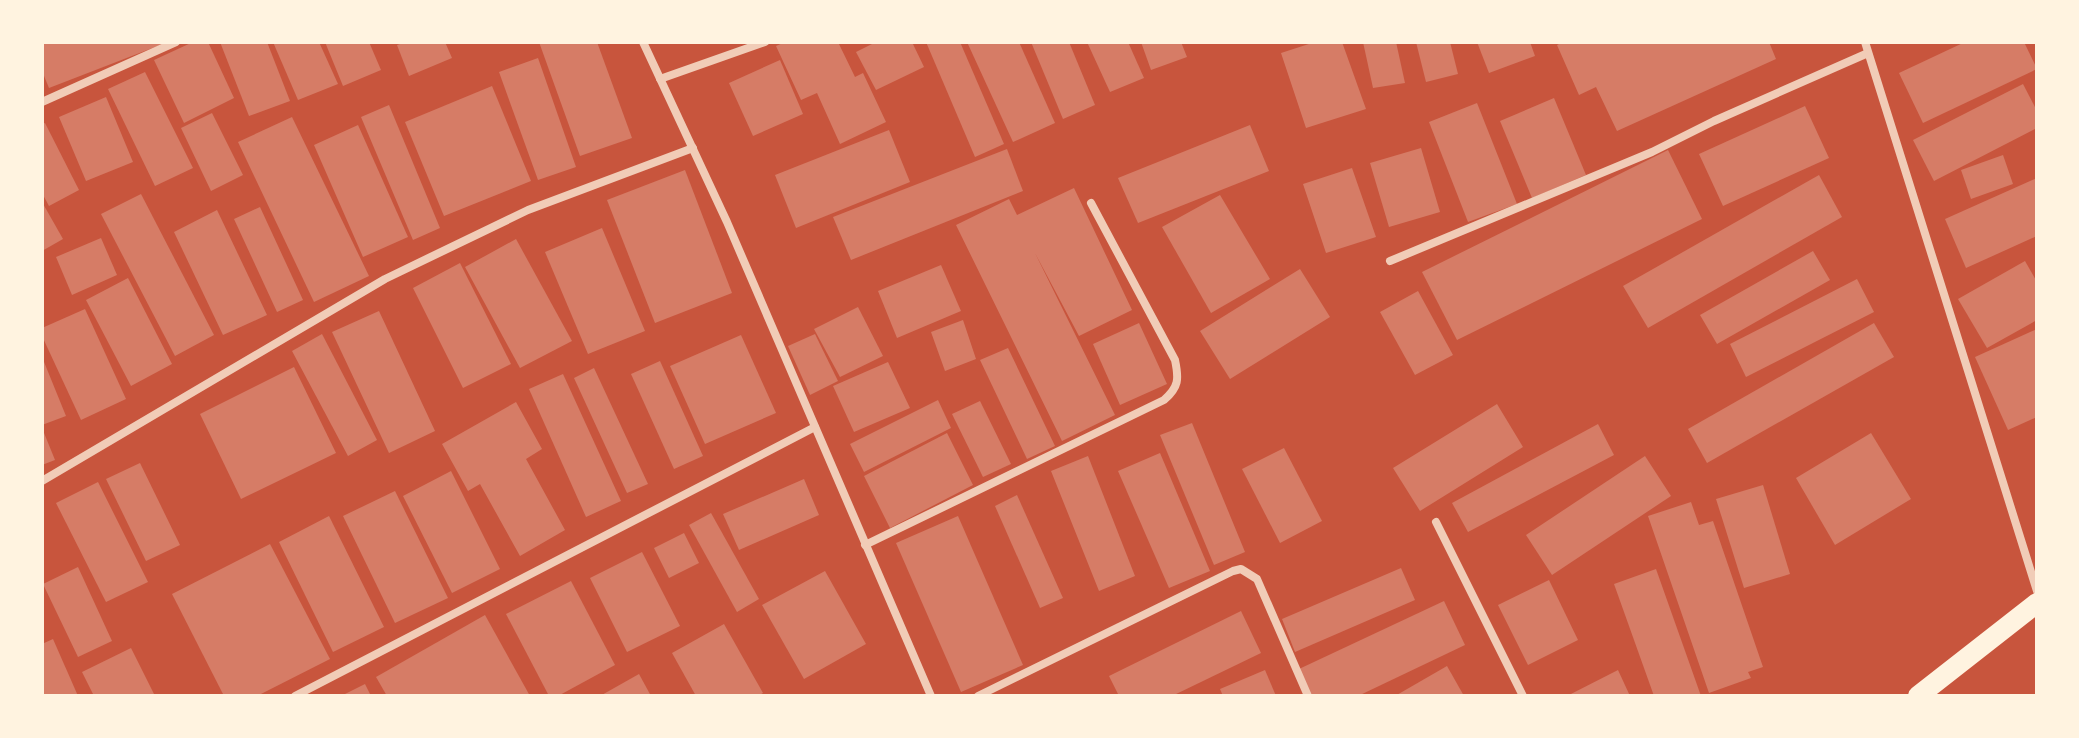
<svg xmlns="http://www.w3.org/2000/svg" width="2079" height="738" viewBox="0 0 2079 738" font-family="Overpass,sans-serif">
<rect width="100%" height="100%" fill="#c8553d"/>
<g fill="#d67c66">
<polygon points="42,42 168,42 49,88 42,71"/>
<polygon points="193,42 208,42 234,98 184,123 154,60"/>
<polygon points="220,42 267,42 290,101 249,116"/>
<polygon points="273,42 319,42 338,84 298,100"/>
<polygon points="325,42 369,42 381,70 343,86"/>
<polygon points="406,42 445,42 452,58 409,76 397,45"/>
<polygon points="539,42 597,42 632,138 580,156"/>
<polygon points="785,42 838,42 855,77 863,73 886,122 840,144 817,93 801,100 776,46"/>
<polygon points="876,42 912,42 924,67 876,90 856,52"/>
<polygon points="926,42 960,42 1004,144 975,157"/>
<polygon points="967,42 1019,42 1055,123 1013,142"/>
<polygon points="1031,42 1069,42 1095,105 1063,119"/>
<polygon points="1087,42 1128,42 1144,78 1110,92"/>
<polygon points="1141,42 1181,42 1187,57 1151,70"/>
<polygon points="1315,42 1342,42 1366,109 1306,128 1281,53"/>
<polygon points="1363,42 1396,42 1405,83 1373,88"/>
<polygon points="1416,42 1450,42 1458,74 1426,82"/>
<polygon points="1477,42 1530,42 1535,56 1489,73"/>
<polygon points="1563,42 1769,42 1776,59 1617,131 1596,87 1579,95 1557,45"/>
<polygon points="1965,42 2024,42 2037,69 1923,123 1899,73"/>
<polygon points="538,58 576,167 538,180 499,72"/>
<polygon points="780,60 803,114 753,136 729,83"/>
<polygon points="145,72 193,168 155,186 108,89"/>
<polygon points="2023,84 2037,111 2037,128 1934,181 1913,140"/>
<polygon points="492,86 531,181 444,216 405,122"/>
<polygon points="106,97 133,162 86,181 59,117"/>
<polygon points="1554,98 1586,175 1532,198 1500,121"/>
<polygon points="1477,103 1517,204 1468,222 1429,122"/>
<polygon points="389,105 440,228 413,240 361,117"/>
<polygon points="1805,106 1829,158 1723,206 1699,154"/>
<polygon points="212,113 243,175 211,191 181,128"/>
<polygon points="292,117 369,276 314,302 238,142"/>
<polygon points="45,123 79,190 49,206 42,193 42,124"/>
<polygon points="358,125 408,237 363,257 314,145"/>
<polygon points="1250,125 1269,171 1138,223 1118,178"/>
<polygon points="889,130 910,182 796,228 775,175"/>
<polygon points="1421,148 1440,212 1389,227 1370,163"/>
<polygon points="1007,149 1023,191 851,260 833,217"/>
<polygon points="1668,150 1702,219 1457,340 1422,272"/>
<polygon points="2003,155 2013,184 1971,199 1961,170"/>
<polygon points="1352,168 1376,237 1326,253 1303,184"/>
<polygon points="685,170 732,293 655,323 607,200"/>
<polygon points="1819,175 1842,217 1648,328 1623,286"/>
<polygon points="2037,178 2037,236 1966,268 1945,219"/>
<polygon points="1074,188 1132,310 1079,336 1035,253 1115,415 1062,441 956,225 1009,199 1017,215"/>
<polygon points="141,194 214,335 175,356 101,214"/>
<polygon points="1220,195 1270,279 1211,313 1162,227"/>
<polygon points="42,202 63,239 42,251"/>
<polygon points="260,207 303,300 277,312 234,219"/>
<polygon points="217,210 267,315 223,335 174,232"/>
<polygon points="602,228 645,331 588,354 545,252"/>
<polygon points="101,238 117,275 72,295 56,257"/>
<polygon points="516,239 572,341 520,368 465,267"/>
<polygon points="1813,251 1830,280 1717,344 1700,315"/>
<polygon points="2025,261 2037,282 2037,320 1987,348 1958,299"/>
<polygon points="460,263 511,364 463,388 413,288"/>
<polygon points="941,265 961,311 897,338 878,291"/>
<polygon points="1300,269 1330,317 1230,379 1200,331"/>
<polygon points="128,278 172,364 131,386 86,300"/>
<polygon points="1857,279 1874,312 1746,377 1730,344"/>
<polygon points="1418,291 1453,355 1415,375 1380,312"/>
<polygon points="858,307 883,356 840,377 814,329"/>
<polygon points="85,309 126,399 81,420 42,336 42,328"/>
<polygon points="379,311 435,431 389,453 332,332"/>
<polygon points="963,320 976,359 945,371 931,332"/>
<polygon points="1139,323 1167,384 1120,405 1093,344"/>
<polygon points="1874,323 1894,357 1707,463 1688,429"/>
<polygon points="2037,329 2037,417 2008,430 1975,357"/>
<polygon points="322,334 377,440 348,456 292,351"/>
<polygon points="815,334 838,381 810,395 788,346"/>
<polygon points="741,335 776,413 705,444 670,366"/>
<polygon points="1008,348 1055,446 1027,459 980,360"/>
<polygon points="42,357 66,416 42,425"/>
<polygon points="660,361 703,456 674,469 631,374"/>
<polygon points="888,362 910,408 854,432 833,386"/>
<polygon points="294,367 336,453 241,499 200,414"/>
<polygon points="594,368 648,484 627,493 574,378"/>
<polygon points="563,374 621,501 586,517 529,389"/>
<polygon points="938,400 951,428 864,472 850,444"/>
<polygon points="980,401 1011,464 983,477 952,414"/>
<polygon points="516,402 542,449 526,459 565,530 520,556 480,484 468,491 442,444"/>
<polygon points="1497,404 1523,447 1420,511 1393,468"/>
<polygon points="1192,423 1245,552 1214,565 1160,435"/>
<polygon points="1598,424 1614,455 1468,532 1452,503"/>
<polygon points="42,428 55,460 42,465"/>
<polygon points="947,433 973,485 890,528 864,476"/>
<polygon points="1871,433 1911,499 1835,545 1796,478"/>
<polygon points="1284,448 1322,521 1280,543 1242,469"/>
<polygon points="1160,453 1210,571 1169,588 1118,471"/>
<polygon points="1088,456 1135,576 1099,591 1051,471"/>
<polygon points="1645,456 1671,496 1552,575 1526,535"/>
<polygon points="140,463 180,545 146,561 106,479"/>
<polygon points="451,471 500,569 452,593 403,496"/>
<polygon points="804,479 819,515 739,550 723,514"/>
<polygon points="98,482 148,582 106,602 56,503"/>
<polygon points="1763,485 1790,574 1744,588 1716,499"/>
<polygon points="395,491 448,598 395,623 343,516"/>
<polygon points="1017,495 1063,598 1040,608 995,506"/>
<polygon points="1691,502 1699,525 1713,521 1763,667 1748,672 1751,678 1709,693 1648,516"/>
<polygon points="711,513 759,599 737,612 689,525"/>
<polygon points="329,516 384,627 333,652 279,542"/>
<polygon points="958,516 1023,665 961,692 896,543"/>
<polygon points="684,533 699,563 669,578 654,548"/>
<polygon points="270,544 330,659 257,696 224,696 172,594"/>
<polygon points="642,552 680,626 627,652 590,578"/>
<polygon points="78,567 112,641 78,657 43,584"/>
<polygon points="1401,568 1415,600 1295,652 1282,619"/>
<polygon points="1656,569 1701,696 1654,696 1614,584"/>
<polygon points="825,571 866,644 804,679 762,605"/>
<polygon points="1549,580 1578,640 1528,665 1498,605"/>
<polygon points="571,581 615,665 558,696 549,696 506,614"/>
<polygon points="1444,601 1465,645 1358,696 1311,696 1299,669"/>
<polygon points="1241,611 1261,653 1172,696 1119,696 1109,676"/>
<polygon points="485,615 530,696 387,696 376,677"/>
<polygon points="724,624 763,693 758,696 696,696 672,653"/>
<polygon points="53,639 78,696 42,696 42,644"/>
<polygon points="131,648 155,696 94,696 82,672"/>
<polygon points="1447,666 1464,696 1395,696"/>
<polygon points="1265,670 1276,696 1223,696 1220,689"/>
<polygon points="1618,670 1630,696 1567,696"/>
<polygon points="639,674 651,696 600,696"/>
<polygon points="365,684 371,696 341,696"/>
</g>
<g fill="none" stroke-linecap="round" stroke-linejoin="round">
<g stroke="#f1ccb7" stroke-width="8">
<polyline points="643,42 727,222 931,696"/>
<polyline points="1865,42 2037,591"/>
<polyline points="660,79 765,42"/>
<polyline points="42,102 176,42"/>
<polyline points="1390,261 1652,152 1714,121 1868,53"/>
<polyline points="42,481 385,279 528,210 693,148"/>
<polyline points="1436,522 1523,696"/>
<path d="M865 545 1164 400C1179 387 1179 379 1175 360L1091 203"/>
<polyline points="295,696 815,427"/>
<polyline points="978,696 1233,571 1241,569 1257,579 1308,696"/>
</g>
<polyline stroke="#fff3e0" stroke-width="20" points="1918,696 2037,603"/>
</g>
<rect width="2079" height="738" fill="none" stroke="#fff3e0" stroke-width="88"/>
</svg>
